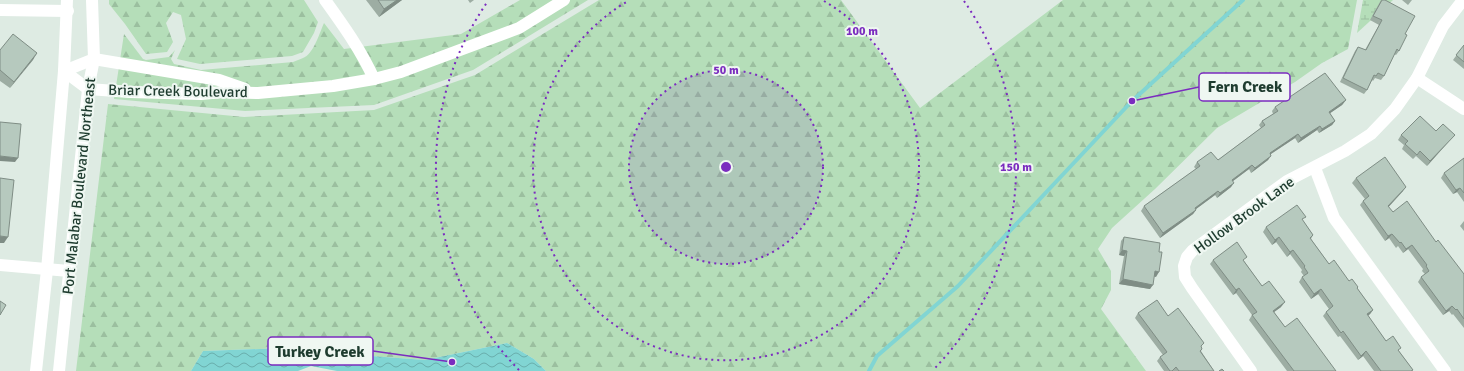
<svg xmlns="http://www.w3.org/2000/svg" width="1464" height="371" viewBox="0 0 1464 371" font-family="Signika,sans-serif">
<defs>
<pattern id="forest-firs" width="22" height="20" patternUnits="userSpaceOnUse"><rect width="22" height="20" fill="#b5deb9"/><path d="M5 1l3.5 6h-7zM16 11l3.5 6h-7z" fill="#9bbf9f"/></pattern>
<pattern id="wetland-marsh" width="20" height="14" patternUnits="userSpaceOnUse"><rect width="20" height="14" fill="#b5deb9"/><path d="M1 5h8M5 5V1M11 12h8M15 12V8" fill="none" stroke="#9bbf9f"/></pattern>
<pattern id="water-waves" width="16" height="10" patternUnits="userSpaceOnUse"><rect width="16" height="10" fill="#81d5d3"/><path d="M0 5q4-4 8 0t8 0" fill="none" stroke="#69aeac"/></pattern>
</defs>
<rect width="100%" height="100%" fill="#deebe3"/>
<g fill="url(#forest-firs)">
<polygon points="109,0 304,0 318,22 314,33 303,52 292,56 200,64 177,59 186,39 181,15 173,12 166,23 173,42 167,52 146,54 125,24 109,4"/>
<path d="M520 0H588L473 70 374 105 245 111 114 99 124 34 143 59 146 60 169 57 175 50 171 59 174 64 201 70 293 62C297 60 302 59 305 57 314 52 320 32 324 23L344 49 461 34Z"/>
<polygon points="599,0 841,0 920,108 1063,0 1357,0 1348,49 1322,63 1295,82 1217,128 1155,189 1112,228 1098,249 1111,271 1111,290 1101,309 1146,371 546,371 534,359 507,343 425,360 345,354 343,344 316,344 286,348 203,351 191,371 76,371 108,104 244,117 374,110 475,75"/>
</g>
<polygon fill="url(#wetland-marsh)" points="1363,0 1393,0 1357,33"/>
<polygon fill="url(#water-waves)" points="507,343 534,359 546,371 337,371 311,366 298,371 191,371 203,351 286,348 316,344 343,344 345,354 425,360"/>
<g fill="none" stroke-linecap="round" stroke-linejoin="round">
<polyline stroke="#81d5d3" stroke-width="4" points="869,371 877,356 958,286 1132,101 1243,0"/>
<g stroke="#fff" stroke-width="12">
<path d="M325 0C343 25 361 50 374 79"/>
<polyline points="0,10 68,11"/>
<polyline points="64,71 88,89 130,92 201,94 223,92 258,93 333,86 374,79 401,72 519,28 564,0"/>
<polyline points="64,71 94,59 219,80 245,89"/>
<polyline points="1417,78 1464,109"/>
<polyline points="1315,168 1334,218 1445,371"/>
<polyline points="0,265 69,271"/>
<polyline points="36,371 47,270 64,71 67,0"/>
<polyline points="59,371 88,89 94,59 92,0"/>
<polyline points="1251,371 1192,288 1185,277 1184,266 1187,257 1193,250 1287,181 1345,151 1371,134 1395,109 1417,78 1443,26 1463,0"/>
</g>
</g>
<g fill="#9dada3">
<polygon points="366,0 402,0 379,17"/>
<polygon points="468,0 474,0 470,3"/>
<polygon points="1381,0 1405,34 1399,51 1396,55 1394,54 1384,76 1381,80 1375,78 1373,81 1372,80 1367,90 1364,94 1340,82 1355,51 1358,47 1365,50 1379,25 1370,20"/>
<polygon points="1402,0 1412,0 1408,5"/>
<polygon points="1464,45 1464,69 1453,60"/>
<polygon points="0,50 37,53 10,88 0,81"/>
<polygon points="1346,100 1342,105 1330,113 1335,121 1332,125 1319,133 1317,130 1298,143 1295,138 1271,154 1268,160 1251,173 1249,169 1233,181 1231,187 1217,198 1215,195 1196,209 1196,210 1193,214 1160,238 1141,211 1144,206 1196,169 1194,167 1197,162 1218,160 1261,128 1259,125 1262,121 1273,114 1272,111 1275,107"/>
<polygon points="1436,131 1455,135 1451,139 1427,166 1416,156 1413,159 1402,149 1404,145 1398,140 1401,135"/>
<polygon points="1464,158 1464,202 1457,192 1453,194 1441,178 1444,173"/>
<polygon points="1356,178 1403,191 1388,207 1393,212 1436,242 1464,274 1464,328 1453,314 1452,315 1449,311 1443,315 1418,282 1421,277 1425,274 1422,271 1423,269 1408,249 1403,253 1398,246 1396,248 1389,238 1385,241 1360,205 1363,201 1365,199 1352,183"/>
<polygon points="1303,221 1313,235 1311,239 1329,264 1357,288 1373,310 1370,314 1368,316 1386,341 1399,351 1413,370 1412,371 1374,371 1363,356 1358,360 1340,336 1338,337 1323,316 1326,312 1329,309 1318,294 1311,299 1299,282 1302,277 1304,276 1301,272 1302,270 1290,254 1287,257 1276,242 1272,245 1263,232 1266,227"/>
<polygon points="1464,221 1464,231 1460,226"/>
<polygon points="1124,237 1156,277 1154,276 1150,289 1119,284 1124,256 1119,255 1121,241"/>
<polygon points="1213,260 1244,261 1262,286 1281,307 1274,312 1285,327 1336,371 1287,371 1249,320 1252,315 1236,293 1233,295 1210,264"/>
<polygon points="1138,313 1168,316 1202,348 1202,349 1201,351 1214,371 1164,371 1157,361 1160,357 1163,355 1135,318"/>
</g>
<g fill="#7f8d85">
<polygon points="397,0 402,0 379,17 384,9"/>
<polygon points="37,53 33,60 10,88 14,82"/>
<polygon points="1346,100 1342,105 1326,116 1329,112"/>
<polygon points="1335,121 1332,125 1319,133 1322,129"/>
<polygon points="1320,126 1317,130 1298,143 1301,138"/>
<polygon points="1298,134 1295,138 1266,157 1270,153"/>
<polygon points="1455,135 1451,139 1427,166 1430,161"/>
<polygon points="0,156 18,158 15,162 0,161"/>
<polygon points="1271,156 1268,160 1251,173 1255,168"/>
<polygon points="1252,165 1249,169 1229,184 1232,180"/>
<polygon points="1234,183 1231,187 1217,198 1220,193"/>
<polygon points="1406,187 1403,191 1385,211 1388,206"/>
<polygon points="1460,188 1457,192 1453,194 1456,190"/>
<polygon points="1218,191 1215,195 1192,212 1195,208"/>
<polygon points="1196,210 1193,214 1160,238 1163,233"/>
<polygon points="1392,234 1389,238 1385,241 1388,236"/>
<polygon points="0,236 8,237 4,243 0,243"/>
<polygon points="1279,237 1276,242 1272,245 1275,240"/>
<polygon points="1412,245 1408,249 1403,253 1406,249"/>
<polygon points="1122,250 1127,251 1124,256 1119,255"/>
<polygon points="1293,250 1290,254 1287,257 1290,252"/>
<polygon points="1155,271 1159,272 1156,277 1152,276"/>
<polygon points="1123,279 1153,285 1150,289 1119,284"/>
<polygon points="1239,288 1236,293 1233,295 1236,290"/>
<polygon points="1321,289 1318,294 1311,299 1314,294"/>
<polygon points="1285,302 1281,307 1270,315 1273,311"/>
<polygon points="1452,306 1449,311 1443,315 1446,311"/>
<polygon points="1373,310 1370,314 1363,319 1367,314"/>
<polygon points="1366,351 1363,356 1358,360 1361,356"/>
</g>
<g fill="#b6c9be" stroke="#7f8d85">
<polygon points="378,0 397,0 384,9"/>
<polygon points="1382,0 1385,0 1415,16 1405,34 1407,35 1399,51 1397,49 1384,76 1378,73 1376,76 1374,75 1367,90 1343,78 1358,47 1366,50 1382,20 1373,16"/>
<polygon points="13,34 37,53 14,82 0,70 0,50"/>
<polygon points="1464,45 1464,62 1456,55"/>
<polygon points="1325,73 1346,100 1329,112 1335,121 1322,129 1320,126 1301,138 1298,134 1270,153 1271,156 1255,168 1252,165 1232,180 1234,183 1220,193 1218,191 1195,208 1196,210 1163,233 1144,206 1200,166 1197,162 1211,152 1218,160 1265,125 1262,121 1278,111 1275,107"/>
<polygon points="1420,116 1436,131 1443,124 1455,135 1430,161 1420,151 1417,155 1405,144 1408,141 1401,135"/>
<polygon points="0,122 21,124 18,158 0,156"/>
<polygon points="1385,157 1406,187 1388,206 1393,212 1407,201 1436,242 1438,240 1464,274 1464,319 1457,309 1456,310 1452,306 1446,311 1421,277 1429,271 1426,266 1427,265 1412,245 1406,249 1401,242 1400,243 1392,234 1388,236 1363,201 1369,196 1356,178"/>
<polygon points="1464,158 1464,193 1460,188 1456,190 1444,173"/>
<polygon points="0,178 14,180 8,237 0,236"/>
<polygon points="1297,205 1306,217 1302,219 1313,235 1310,238 1329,264 1334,260 1349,281 1352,279 1358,287 1357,288 1373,310 1367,314 1386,341 1393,336 1401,348 1398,350 1413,370 1411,371 1381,371 1366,351 1361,356 1343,331 1341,333 1326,312 1333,306 1321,289 1314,294 1302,277 1308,273 1304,267 1305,266 1293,250 1290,252 1279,237 1275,240 1266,227"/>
<polygon points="1124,237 1160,243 1159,252 1162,252 1159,272 1155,271 1153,285 1123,279 1127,251 1122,250"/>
<polygon points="1237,242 1247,257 1243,260 1262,286 1269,281 1285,302 1273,311 1285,327 1297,318 1336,371 1294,371 1252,315 1257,312 1239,288 1236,290 1213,260"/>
<polygon points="1157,300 1168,316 1178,308 1204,343 1201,346 1202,349 1200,351 1214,371 1179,371 1176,367 1172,371 1170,371 1160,357 1167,352 1138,313"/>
<polygon points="0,301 6,305 0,315"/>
<polygon points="1222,369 1224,371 1219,371"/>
</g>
<circle cx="726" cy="167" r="97" fill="#7b2cbf" fill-opacity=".12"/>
<g fill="none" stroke="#7b2cbf" stroke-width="2" stroke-dasharray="2 4">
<circle cx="726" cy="167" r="97"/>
<path d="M824 1A193 193 0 1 1 628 1"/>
<path d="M519 370A290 290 0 0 1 488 1M964 1A290 290 0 0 1 933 370"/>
</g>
<g text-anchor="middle" stroke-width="4" stroke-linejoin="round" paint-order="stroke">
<g font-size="15" fill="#1e3c2f" stroke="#eff7f2">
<text transform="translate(178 91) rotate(1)" y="5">Briar Creek Boulevard</text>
<text transform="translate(79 186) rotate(-84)" y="5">Port Malabar Boulevard Northeast</text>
<text transform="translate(1244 215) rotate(-36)" y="5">Hollow Brook Lane</text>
</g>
</g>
<circle cx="726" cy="167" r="6" fill="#7b2cbf" stroke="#eff7f2" stroke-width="2"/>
<g font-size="12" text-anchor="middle" font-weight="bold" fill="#7b2cbf" stroke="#eff7f2" stroke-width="4" stroke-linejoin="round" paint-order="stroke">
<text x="862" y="35">100 m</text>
<text x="726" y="74">50 m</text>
<text x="1016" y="171">150 m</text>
</g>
<path fill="none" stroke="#7b2cbf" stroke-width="1.5" d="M1132 101L1199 87M452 362L373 351"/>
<g fill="#7b2cbf" stroke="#eff7f2" stroke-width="1.5">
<circle cx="1132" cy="101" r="4"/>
<circle cx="452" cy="362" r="4"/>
</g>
<g fill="#eff7f2" stroke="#7b2cbf" stroke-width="1.5">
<rect x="1199" y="73" width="91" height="28" rx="4"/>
<rect x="268" y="337" width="105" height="28" rx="4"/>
</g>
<g font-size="16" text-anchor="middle" font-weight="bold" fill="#1e3c2f">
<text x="1245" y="92">Fern Creek</text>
<text x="320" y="357">Turkey Creek</text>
</g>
</svg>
